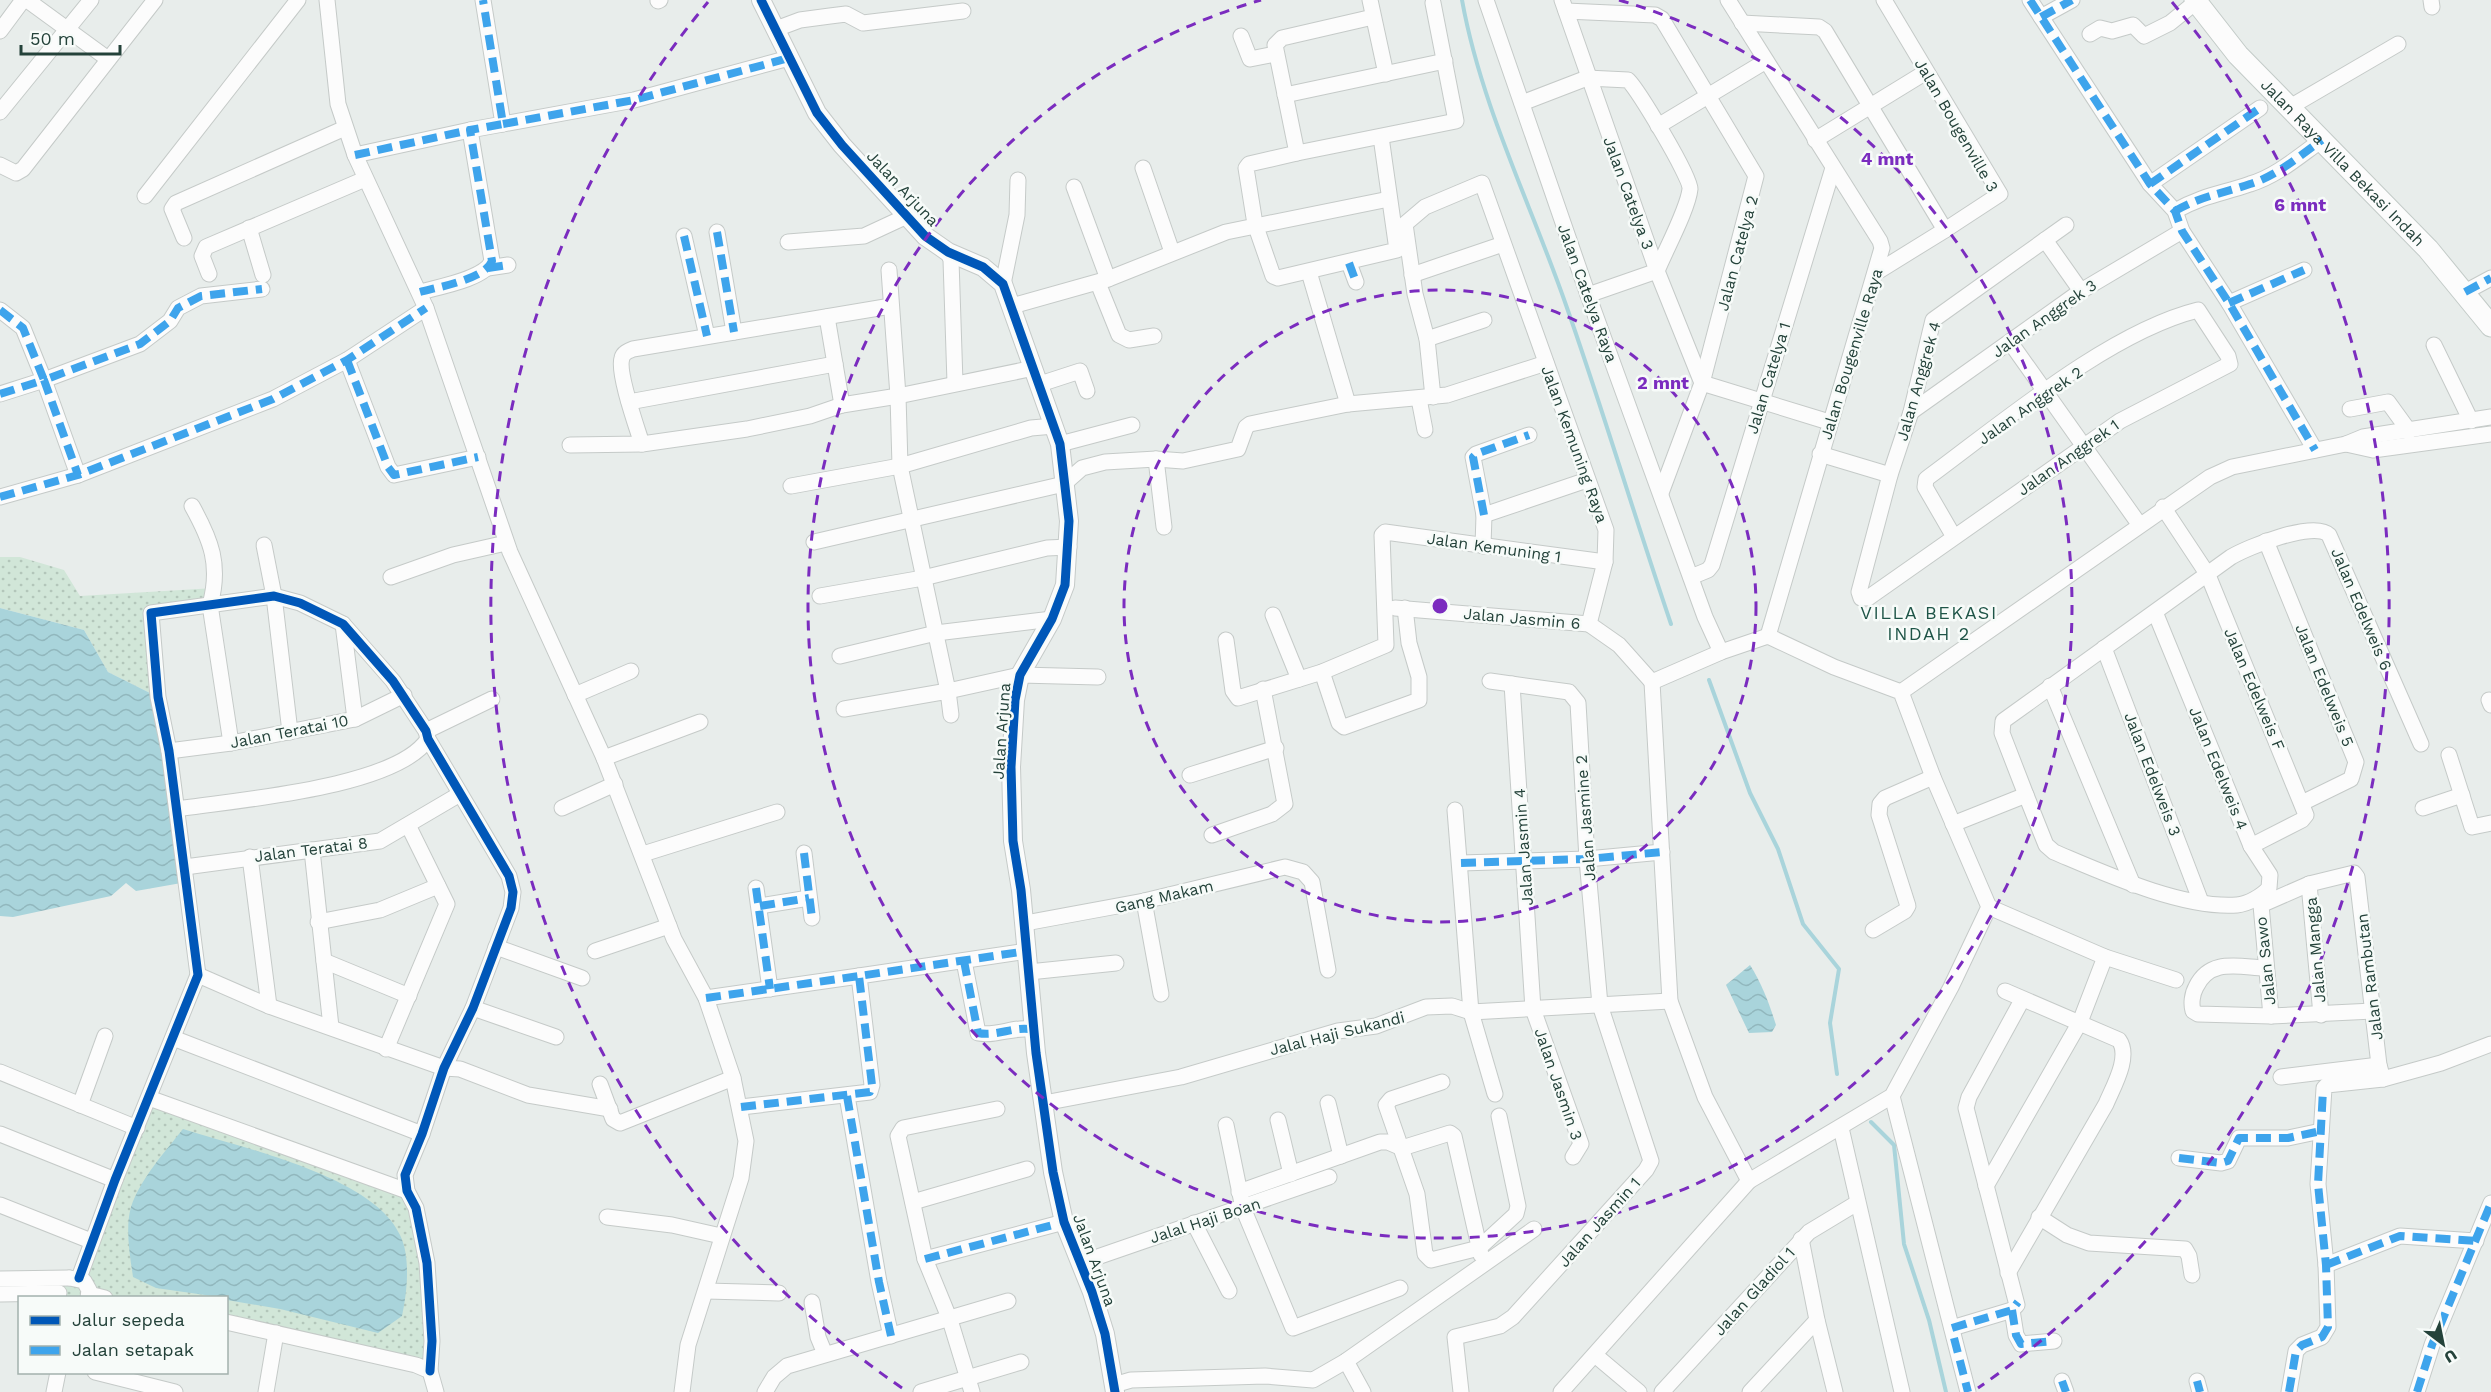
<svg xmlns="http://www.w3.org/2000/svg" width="2491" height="1392" viewBox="0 0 2491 1392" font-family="'Work Sans',sans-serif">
<defs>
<pattern id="grass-dots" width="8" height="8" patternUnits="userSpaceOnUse" patternTransform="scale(1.5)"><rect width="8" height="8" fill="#d1e6d8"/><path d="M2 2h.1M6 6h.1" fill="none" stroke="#b3c6ba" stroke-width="1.8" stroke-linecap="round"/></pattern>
<pattern id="water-waves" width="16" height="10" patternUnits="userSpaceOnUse" patternTransform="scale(1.5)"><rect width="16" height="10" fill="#a9d4db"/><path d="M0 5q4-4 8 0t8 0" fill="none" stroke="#91b7bd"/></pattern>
</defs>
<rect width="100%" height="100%" fill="#e8edeb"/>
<g fill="url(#grass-dots)">
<polygon points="0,557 20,557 64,570 80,596 215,588 210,605 151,613 158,697 108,672 84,630 0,608"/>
<polygon points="149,1098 407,1191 416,1208 430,1371 227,1322 226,1298 60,1298 0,1294 0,1279 73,1277"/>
</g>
<g fill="url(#water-waves)">
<polygon points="0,608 84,630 108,672 158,697 187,882 136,891 126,883 111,896 13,917 0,916"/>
<path d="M1750 965C1762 984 1769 1003 1776 1025L1772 1032 1749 1033 1726 985Z"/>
<path d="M183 1129C242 1148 373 1176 400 1235 411 1257 407 1293 402 1316L378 1333 280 1309 227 1300 226 1298 156 1288 133 1277C130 1256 125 1228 131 1207 141 1178 164 1153 183 1129Z"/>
</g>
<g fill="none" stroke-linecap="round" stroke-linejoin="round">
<g stroke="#a9d4db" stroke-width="4">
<path d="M1462 0C1481 106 1531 204 1566 305 1603 410 1635 518 1671 624"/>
<polyline points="1709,680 1750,793 1778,849 1803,924 1839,969 1830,1023 1837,1074"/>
<polyline points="1871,1122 1894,1145 1904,1244 1929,1320 1946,1392"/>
</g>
<g stroke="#c5cac8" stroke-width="17">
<g id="minor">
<polyline points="27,0 108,59"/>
<polyline points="327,0 338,104 355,155 426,308 510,552 604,758 674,939 706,998 733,1078 746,1141 741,1178 688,1345 682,1392"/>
<polyline points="1370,0 1386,74"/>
<polyline points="1486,0 1588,295 1705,617 1721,652"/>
<polyline points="1562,0 1657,271 1702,383 1829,422"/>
<polyline points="1728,0 1880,241 1882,248 1768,636"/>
<polyline points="1884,0 2000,194 1945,230"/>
<polyline points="2030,0 2150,184 2175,211 2182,231 2229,303 2315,450"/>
<polyline points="2431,0 2432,7"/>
<polyline points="658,1 660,0"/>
<polyline points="1566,11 1655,15 1662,19 1756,176 1702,383 1661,493"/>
<polyline points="1373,17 1282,38 1275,45 1297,153 1249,164 1246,168 1255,224 1273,276 1278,278 1397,250 1381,137"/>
<polyline points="2041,17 2072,0"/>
<polyline points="1742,23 1819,27 1825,31 1945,230 1877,272"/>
<polyline points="776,29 800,20 830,16 846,14 863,23 963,11"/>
<polyline points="0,31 23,0"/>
<polyline points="2090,34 2100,28 2112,31 2133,25 2144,36 2170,23 2196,2"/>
<polyline points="1241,36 1250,59 1275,54"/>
<polyline points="1285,95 1445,61"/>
<path d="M1522 103 1587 78 1628 80C1638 90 1691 177 1690 189 1688 209 1665 251 1657 271L1588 295"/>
<polyline points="2290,107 2398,44"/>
<polyline points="0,112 91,0"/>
<polyline points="503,124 634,100 789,58"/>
<polyline points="1658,126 1766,61"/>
<polyline points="1815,140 1926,72"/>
<polyline points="1297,153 1456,121 1433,3"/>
<polyline points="355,155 470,130"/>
<polyline points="0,165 16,173 23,169 155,0"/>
<polyline points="1143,168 1172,252"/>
<polyline points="2150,184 2260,108"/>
<polyline points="1074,187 1108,279"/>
<polyline points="145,196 298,0"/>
<path d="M2175 211C2204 195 2221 194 2250 184 2277 176 2299 156 2322 140"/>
<polyline points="249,228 263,275"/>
<polyline points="717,232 734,332"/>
<polyline points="684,236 707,336"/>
<polyline points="184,238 172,209 176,203 345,128"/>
<polyline points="2045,240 2081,291"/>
<polyline points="788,242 864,236 907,216"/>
<polyline points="948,252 951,260 955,383"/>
<polyline points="1349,263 1356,282"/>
<polyline points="488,268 508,265"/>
<polyline points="1309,272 1348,404"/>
<polyline points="209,274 202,256 206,247 365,179"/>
<polyline points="1412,275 1503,244"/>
<polyline points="1098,283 1119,335 1129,340 1154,336"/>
<polyline points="1003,284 1017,215 1018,180"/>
<path d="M420 292C438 287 485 279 492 261L470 130 503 124 483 0"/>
<polyline points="2465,292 2491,278"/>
<polyline points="2229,303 2304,270"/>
<polyline points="1012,306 1108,279 1226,232 1389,199"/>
<polyline points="0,310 23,328 44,380 140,344 170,321 178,308 201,296 262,289"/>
<polyline points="827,317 842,405"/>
<polyline points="1427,339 1484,320"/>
<polyline points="2010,342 2139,524"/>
<polyline points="2434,345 2471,421"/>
<polyline points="347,360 388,467 394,475 478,457"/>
<polyline points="1034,368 898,396 900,466 948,691 1020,675 1098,677"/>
<polyline points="1040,384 1080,371 1087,391"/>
<polyline points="0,394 44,380 78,475"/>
<polyline points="1433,397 1427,339 1415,294 1405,224 1425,207 1482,183 1606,530 1605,562 1589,624 1619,645 1652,682"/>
<polyline points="1419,399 1425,430"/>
<polyline points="629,402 835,364"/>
<polyline points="2350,409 2388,402 2409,431"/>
<polyline points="1911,412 2081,291 2182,231"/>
<path d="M642 444C637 428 617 372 622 358 623 353 628 351 633 349L891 306"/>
<polyline points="1060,444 1132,425"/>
<polyline points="2346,444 2373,450 2491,434"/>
<polyline points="570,445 642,444 747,429 810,416 842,405 898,396 889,270"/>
<polyline points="1820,454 1890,475"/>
<polyline points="1156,459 1164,527"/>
<polyline points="791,486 900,466 1031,428 1054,426"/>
<polyline points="0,497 78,475 273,399 347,360 426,308"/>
<path d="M192 506C211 540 221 565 210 605L231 743"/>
<polyline points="2163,507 2208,575 2306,815 2302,820 2251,846"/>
<polyline points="1484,515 1587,480"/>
<path d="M1954 537 1925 487 1926 479C2001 424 2109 332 2198 310L2228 356 2230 364 2120 421 1868 598H1861L1859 592 1890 475 1911 412 1933 320 2066 225"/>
<polyline points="2266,541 2356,762 2351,779 2302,803"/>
<polyline points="814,542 1064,484 1082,468 1105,462 1156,459 1183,461 1238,449 1246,427 1250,424 1348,404 1447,395 1546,363"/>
<polyline points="264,545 274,596 290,732"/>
<polyline points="1483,546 1484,515 1473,457 1476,454 1529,435"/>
<polyline points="391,577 453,555 506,543"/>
<polyline points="1691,577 1708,570 1712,565 1833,168"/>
<polyline points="820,596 923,578 1047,548 1069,547"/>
<polyline points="1395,608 1589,624"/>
<path d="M2155 612 2251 846 2270 875 2269 888C2262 896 2248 904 2237 905 2182 909 2104 873 2054 852L2046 845 2026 795 2002 733 2003 721 2231 557C2248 547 2314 520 2329 535L2421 744"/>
<polyline points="1273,615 1299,679"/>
<polyline points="343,624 355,719"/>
<polygon points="1768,636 1834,667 1901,692 1933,777 1989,907 1951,987 1892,1096 1749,1181 1705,1097 1670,1001 1652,682 1721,652"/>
<polyline points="1226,640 1233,691 1238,698 1322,672 1386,645 1382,535 1385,532 1605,562"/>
<polyline points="2104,648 2201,902"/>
<polyline points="840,656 936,633 1052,619"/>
<polyline points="1322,672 1339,723 1344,727 1419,700 1419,677 1409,643 1405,608"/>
<polyline points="1512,684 1533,1009 1581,1144 1573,1157"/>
<polyline points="2050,686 2133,885"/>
<polyline points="1901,692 2210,477 2232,467 2346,444 2363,437 2491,417"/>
<polyline points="575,695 631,671"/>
<polyline points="2489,700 2491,705"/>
<polyline points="844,709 948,691 951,715"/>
<polyline points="426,731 492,699"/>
<polyline points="169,751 231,743 355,719 404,695"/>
<polyline points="2449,755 2472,827 2491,823"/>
<polyline points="604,758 700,722"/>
<polyline points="1190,775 1276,748"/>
<polyline points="562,808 615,784"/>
<polyline points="2423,808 2462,795"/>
<path d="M177 809C235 800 396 788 428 739"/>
<polyline points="1455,810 1471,1012 1495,1094"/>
<polyline points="1953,824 2026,795"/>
<polyline points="1212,835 1272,814 1285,804 1263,689"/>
<polyline points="312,850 331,1027"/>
<polyline points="804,853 812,918"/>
<polyline points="643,854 777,812"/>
<polyline points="250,857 269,1006"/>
<polyline points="1461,863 1587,859 1662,852"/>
<polyline points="185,867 380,841 460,794"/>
<polyline points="2309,884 2321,1015"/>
<polyline points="756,888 770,989"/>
<polyline points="1144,901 1161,994"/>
<polyline points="760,906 809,898"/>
<polyline points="1989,907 2105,957 2176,980"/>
<polyline points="318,922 380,910 438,886"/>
<polyline points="1025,923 1144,901 1285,867 1303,872 1312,882 1328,970"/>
<polyline points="1873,930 1905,911 1908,906 1879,815 1880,804 1885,798 1933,777"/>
<polyline points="496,947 582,978"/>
<polyline points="595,951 669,926"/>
<polyline points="324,961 409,996"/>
<path d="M964 961 978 1033C997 1037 1016 1025 1034 1030"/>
<path d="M2265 968C2238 967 2210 958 2196 987 2192 994 2191 1004 2193 1011L2198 1014 2271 1016 2373 1011"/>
<polyline points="1029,972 1116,963"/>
<polyline points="198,975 269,1006 444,1068 460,1069 528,1095 610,1109"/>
<path d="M2005 991 2119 1040C2131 1057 2113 1087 2106 1104L2008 1273"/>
<polyline points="706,998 859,976"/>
<polyline points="473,1008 556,1037"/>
<polyline points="2271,1016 2261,905 2309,884 2354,873 2357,877 2379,1065 2383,1079"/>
<polyline points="173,1038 422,1134"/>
<polyline points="386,1049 447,904 408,825"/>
<polyline points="0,1072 137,1128"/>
<polyline points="2281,1077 2379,1065"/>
<polyline points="1442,1082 1391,1099 1386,1105 1417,1194 1425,1254 1431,1260 1479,1248 1516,1214 1518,1206 1499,1116"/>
<polyline points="600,1084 613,1119 620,1123 733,1078"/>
<polyline points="847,1096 879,1282 891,1336"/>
<polyline points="1892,1096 1968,1392"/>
<polyline points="149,1098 407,1191"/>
<polyline points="1044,1103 1181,1077 1338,1031 1376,1026 1426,1007 1452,1006 1471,1012 1670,1001"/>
<polyline points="1328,1103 1341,1156"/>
<polyline points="80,1105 105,1036"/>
<polyline points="741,1107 870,1092 872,1085 859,976 1027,951"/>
<polyline points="1278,1120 1291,1174"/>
<polyline points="1226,1125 1243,1208 1293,1328 1400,1288"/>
<polyline points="1841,1128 1902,1392"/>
<polyline points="0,1134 115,1180"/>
<polyline points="2179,1158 2221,1163 2228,1161 2239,1138 2288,1138 2321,1131"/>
<polyline points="1986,1186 2080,1022 2105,957"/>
<polyline points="1239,1192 1380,1142 1388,1142 1402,1148 1450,1133 1454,1136 1481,1255"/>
<polyline points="913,1202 1027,1169"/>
<polyline points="0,1205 91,1241"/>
<polyline points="607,1217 672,1225 721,1236"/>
<polyline points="2039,1217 2067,1235 2089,1243 2185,1249 2189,1256 2192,1275"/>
<polyline points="1194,1223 1229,1291"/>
<polyline points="1801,1239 1817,1320 1835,1392"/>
<polyline points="925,1259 1064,1222"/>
<polyline points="1080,1263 1329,1177"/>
<polyline points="2326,1265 2400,1236 2476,1241"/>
<polyline points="70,1278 84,1281 89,1290 88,1298"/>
<polyline points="79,1278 115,1180 198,975 169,751 158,697 151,613 274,596 300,603 343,624 393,681 426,731 428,739 509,876 513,892 511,908 473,1008 444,1068 422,1134 405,1175 407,1191 416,1208 427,1263 432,1341 430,1371"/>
<polyline points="0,1279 69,1278"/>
<polyline points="706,1291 779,1293"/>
<polyline points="0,1294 59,1293"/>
<polyline points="89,1294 105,1298"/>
<polyline points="812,1302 818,1337 825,1354"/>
<polyline points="2012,1310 2016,1335 2021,1344 2054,1341"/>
<polyline points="226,1322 416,1365 430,1371 436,1392"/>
<polyline points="1952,1328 2012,1310 2017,1305 1966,1108 1969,1097 2022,1000"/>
<polyline points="1595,1355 1639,1392"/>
<polyline points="1346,1361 1363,1392"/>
<polyline points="95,1372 175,1392"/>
<polyline points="2062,1381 2066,1392"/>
<polyline points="2197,1381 2200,1392"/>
<polyline points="1114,1385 1131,1380 1265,1376 1313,1380 1346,1361 1534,1229"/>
<polyline points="54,1392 58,1372"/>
<polyline points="266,1392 276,1333"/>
<polyline points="765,1392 774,1377 787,1366 1008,1301"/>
<polyline points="921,1392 1021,1362"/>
<polyline points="972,1392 950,1320 925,1259 898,1136 903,1128 997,1109"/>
<polyline points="1461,1392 1455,1337 1500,1326 1513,1317 1646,1170 1651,1161 1600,1005 1587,859 1578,703 1569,692 1490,681"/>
<polyline points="1561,1392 1749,1181"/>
<polyline points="1662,1392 1809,1232 1857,1203"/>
<polyline points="1750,1392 1817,1320"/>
<polyline points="2289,1392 2296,1351 2302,1345 2322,1337 2328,1327 2326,1265 2318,1184 2324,1088 2327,1085 2383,1079 2441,1063 2491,1044"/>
<polyline points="2417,1392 2432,1345 2491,1203"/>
</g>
</g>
<g stroke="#c5cac8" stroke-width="20">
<polyline id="tertiary" points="761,0 817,113 842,145 925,236 948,252 983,267 1003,284 1060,444 1069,521 1065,585 1052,619 1020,675 1015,700 1011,767 1013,841 1021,890 1036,1053 1053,1172 1064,1222 1092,1292 1105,1334 1115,1392"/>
</g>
<g stroke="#c3cbc8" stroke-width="23">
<g id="secondary">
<path id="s1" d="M2195 0 2238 55 2428 249 2491 326"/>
</g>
</g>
<use href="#minor" stroke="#fcfcfc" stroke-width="15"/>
<use href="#tertiary" stroke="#fcfcfc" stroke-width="18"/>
<use href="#secondary" stroke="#fcfcfc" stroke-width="21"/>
<g stroke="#3ea4ec" stroke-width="8" stroke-dasharray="15 8" stroke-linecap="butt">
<polyline points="2030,0 2150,184 2175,211 2182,231 2229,303 2315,450"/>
<polyline points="2041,17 2072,0"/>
<polyline points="503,124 634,100 789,58"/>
<polyline points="355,155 470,130"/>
<polyline points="2150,184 2260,108"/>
<path d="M2175 211C2204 195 2221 194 2250 184 2277 176 2299 156 2322 140"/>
<polyline points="717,232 734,332"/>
<polyline points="684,236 707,336"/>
<polyline points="1349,263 1356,282"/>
<polyline points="488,268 508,265"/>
<path d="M420 292C438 287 485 279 492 261L470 130 503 124 483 0"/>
<polyline points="2465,292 2491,278"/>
<polyline points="2229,303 2304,270"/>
<polyline points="0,310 23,328 44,380 140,344 170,321 178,308 201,296 262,289"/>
<polyline points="347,360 388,467 394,475 478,457"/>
<polyline points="0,394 44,380 78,475"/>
<polyline points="0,497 78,475 273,399 347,360 426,308"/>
<polyline points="1484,515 1473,457 1476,454 1529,435"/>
<polyline points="804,853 812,918"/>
<polyline points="1461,863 1587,859 1662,852"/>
<polyline points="756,888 770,989"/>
<polyline points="760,906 809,898"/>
<path d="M964 961 978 1033C997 1037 1016 1025 1034 1030"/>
<polyline points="706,998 859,976"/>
<polyline points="847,1096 879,1282 891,1336"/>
<polyline points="741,1107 870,1092 872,1085 859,976 1027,951"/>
<polyline points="2179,1158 2221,1163 2228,1161 2239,1138 2288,1138 2321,1131"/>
<polyline points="925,1259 1064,1222"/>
<polyline points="2326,1265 2400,1236 2476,1241"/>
<polyline points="2012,1310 2016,1335 2021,1344 2054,1341"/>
<polyline points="1952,1328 2012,1310 2018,1302"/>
<polyline points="1954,1338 1968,1392"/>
<polyline points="2062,1381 2066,1392"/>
<polyline points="2197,1381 2200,1392"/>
<polyline points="2289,1392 2296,1351 2302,1345 2322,1337 2328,1327 2326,1265 2318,1184 2323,1090"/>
<polyline points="2417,1392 2432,1345 2491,1203"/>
</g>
<g stroke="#f7fbf9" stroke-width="13">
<g id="cycleway">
<polyline points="761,0 817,113 842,145 925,236 948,252 983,267 1003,284 1060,444 1069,521 1065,585 1052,619 1020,675 1015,700 1011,767 1013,841 1021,890 1036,1053 1053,1172 1064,1222 1092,1292 1105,1334 1115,1392"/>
<polyline points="79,1278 115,1180 198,975 169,751 158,697 151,613 274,596 300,603 343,624 393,681 426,731 428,739 509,876 513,892 511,908 473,1008 444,1068 422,1134 405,1175 407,1191 416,1208 427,1263 432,1341 430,1371"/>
</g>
</g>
<use href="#cycleway" stroke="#0057b8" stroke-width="9"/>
</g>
<g fill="none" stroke="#7b2cbf" stroke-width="3" stroke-dasharray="10 8">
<circle cx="1440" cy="606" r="316"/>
<path d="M1619 0A632 632 0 1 1 1261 0"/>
<path d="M902 1388A949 949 0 0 1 708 2M2172 2A949 949 0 0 1 1978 1388"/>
</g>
<g text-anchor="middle" stroke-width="5" stroke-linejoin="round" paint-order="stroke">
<g font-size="16" fill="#24423a" stroke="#f7fbf9">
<text transform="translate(1957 125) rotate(60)" y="6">Jalan Bougenville 3</text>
<text dy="6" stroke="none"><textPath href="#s1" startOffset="220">Jalan Raya Villa Bekasi Indah</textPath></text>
<text transform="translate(903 188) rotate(47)" y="6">Jalan Arjuna</text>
<text transform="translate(1629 193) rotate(70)" y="6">Jalan Catelya 3</text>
<text transform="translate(1737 253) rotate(-75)" y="6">Jalan Catelya 2</text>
<text transform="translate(1588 293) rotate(70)" y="6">Jalan Catelya Raya</text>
<text transform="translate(2044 318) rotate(-35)" y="6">Jalan Anggrek 3</text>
<text transform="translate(1851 354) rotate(-73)" y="6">Jalan Bougenville Raya</text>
<text transform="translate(1768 378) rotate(-73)" y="6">Jalan Catelya 1</text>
<text transform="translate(1918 381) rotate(-74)" y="6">Jalan Anggrek 4</text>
<text transform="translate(2030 405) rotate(-35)" y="6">Jalan Anggrek 2</text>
<text transform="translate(1575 444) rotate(70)" y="6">Jalan Kemuning Raya</text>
<text transform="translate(2068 457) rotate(-35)" y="6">Jalan Anggrek 1</text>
<text transform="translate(1494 547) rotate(8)" y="6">Jalan Kemuning 1</text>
<text transform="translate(2362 609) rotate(67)" y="6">Jalan Edelweis 6</text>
<text transform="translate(1522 618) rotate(5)" y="6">Jalan Jasmin 6</text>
<text transform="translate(2325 685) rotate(68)" y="6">Jalan Edelweis 5</text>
<text transform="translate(2255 689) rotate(67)" y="6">Jalan Edelweis F</text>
<text transform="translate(289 731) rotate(-11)" y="6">Jalan Teratai 10</text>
<text transform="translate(1001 731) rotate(-86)" y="6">Jalan Arjuna</text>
<text transform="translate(2219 768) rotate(68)" y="6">Jalan Edelweis 4</text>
<text transform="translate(2153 774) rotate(69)" y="6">Jalan Edelweis 3</text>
<text transform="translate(1585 818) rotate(-94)" y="6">Jalan Jasmine 2</text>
<text transform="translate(1523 847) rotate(-94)" y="6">Jalan Jasmin 4</text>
<text transform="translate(311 849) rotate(-7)" y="6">Jalan Teratai 8</text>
<text transform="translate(1164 896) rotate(-13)" y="6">Gang Makam</text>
<text transform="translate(2315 950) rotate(-95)" y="6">Jalan Mangga</text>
<text transform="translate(2265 961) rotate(-96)" y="6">Jalan Sawo</text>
<text transform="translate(2369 977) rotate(-97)" y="6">Jalan Rambutan</text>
<text transform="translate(1337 1033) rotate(-14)" y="6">Jalal Haji Sukandi</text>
<text transform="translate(1559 1084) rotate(71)" y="6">Jalan Jasmin 3</text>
<text transform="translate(1205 1220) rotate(-18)" y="6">Jalal Haji Boan</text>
<text transform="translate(1599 1222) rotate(-48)" y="6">Jalan Jasmin 1</text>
<text transform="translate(1095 1260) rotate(70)" y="6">Jalan Arjuna</text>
<text transform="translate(1754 1291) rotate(-48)" y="6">Jalan Gladiol 1</text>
</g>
<g font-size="18" letter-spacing="1.5" fill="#1f5548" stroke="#f7fbf9">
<text x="1929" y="619">VILLA BEKASI<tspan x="1929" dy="21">INDAH 2</tspan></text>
</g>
</g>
<circle cx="1440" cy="606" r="9" fill="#7b2cbf" stroke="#f7fbf9" stroke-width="3"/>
<g font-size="18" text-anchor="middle" font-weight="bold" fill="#7b2cbf" stroke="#f7fbf9" stroke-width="5" stroke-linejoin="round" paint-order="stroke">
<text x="1887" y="165">4 mnt</text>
<text x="2300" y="211">6 mnt</text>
<text x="1663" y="389">2 mnt</text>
</g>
<rect x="18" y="1296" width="210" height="78" fill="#f7fbf9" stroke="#a3b1ad" stroke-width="1.5"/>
<rect x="30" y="1316" width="30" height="9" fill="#0057b8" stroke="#a3b1ad" stroke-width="1.5"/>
<text x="72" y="1326" font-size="18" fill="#24423a">Jalur sepeda</text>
<rect x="30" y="1346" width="30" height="9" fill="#3ea4ec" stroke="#a3b1ad" stroke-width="1.5"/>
<text x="72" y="1356" font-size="18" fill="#24423a">Jalan setapak</text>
<g transform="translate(2443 1344) rotate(148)" stroke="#f7fbf9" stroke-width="4.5" paint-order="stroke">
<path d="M0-4.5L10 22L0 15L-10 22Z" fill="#24423a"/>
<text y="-9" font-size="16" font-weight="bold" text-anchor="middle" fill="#24423a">U</text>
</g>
<path d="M21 45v9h99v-9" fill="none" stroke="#24423a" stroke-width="3"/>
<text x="30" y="45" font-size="18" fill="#24423a" stroke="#f7fbf9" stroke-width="4.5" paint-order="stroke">50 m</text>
</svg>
